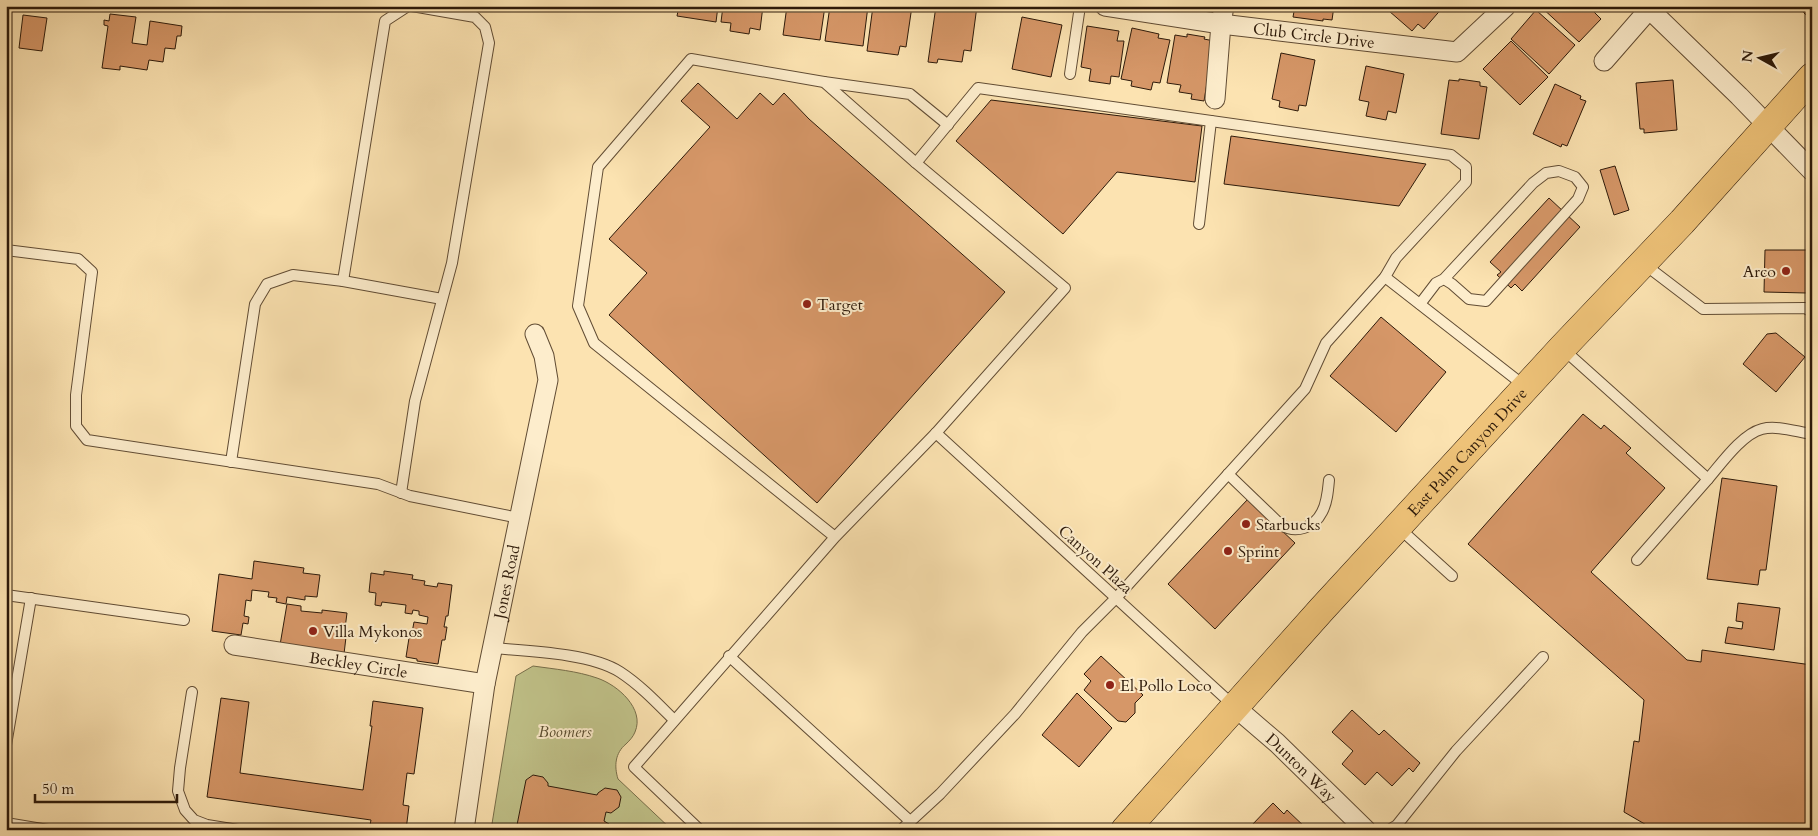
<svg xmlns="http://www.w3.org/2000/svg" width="1818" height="836" viewBox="0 0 1818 836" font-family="Cardo,serif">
<rect width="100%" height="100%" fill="#fce3b1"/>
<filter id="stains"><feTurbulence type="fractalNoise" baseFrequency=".004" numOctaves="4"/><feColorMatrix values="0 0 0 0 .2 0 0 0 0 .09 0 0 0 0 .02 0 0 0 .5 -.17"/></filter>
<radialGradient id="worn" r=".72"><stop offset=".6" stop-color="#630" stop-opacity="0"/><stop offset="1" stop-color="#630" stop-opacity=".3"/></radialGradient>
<path fill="#c1c38a" stroke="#776e4a" d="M533 666C554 669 577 671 597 678 618 685 645 709 635 732 633 737 630 740 626 744 615 753 614 766 618 779L672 830H491L516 676Z"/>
<g fill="#d69768" stroke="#2d1a0a">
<polygon points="679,6 718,6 716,22 677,16"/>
<polygon points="723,6 763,6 760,30 750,28 749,34 730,31 731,23 721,22"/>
<polygon points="787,6 825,6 820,40 783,35"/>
<polygon points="830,6 868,6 863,46 825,41"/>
<polygon points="873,6 912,6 906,47 900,46 898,55 867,51"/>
<polygon points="936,6 977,6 971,51 964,50 962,62 938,59 937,63 928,62"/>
<polygon points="1295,6 1334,6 1332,20 1323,19 1323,21 1293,17"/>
<polygon points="1393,6 1444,6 1424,29 1418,24 1412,31 1389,11"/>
<polygon points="1540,6 1588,6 1601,19 1579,42"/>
<polygon points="1797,6 1812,6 1812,11 1807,16"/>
<polygon points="1536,10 1575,45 1549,74 1511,39"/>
<polygon points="110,14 136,17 132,43 147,45 150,21 182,26 181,36 177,36 175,49 165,48 163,62 149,60 147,70 120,66 120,70 102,68 108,26 104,25 104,20 109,21"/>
<polygon points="23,15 47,18 42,51 19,48"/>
<polygon points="1022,17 1062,25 1051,77 1012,69"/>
<polygon points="1087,26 1119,31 1117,41 1124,41 1119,77 1111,76 1110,84 1089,81 1091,69 1081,67"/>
<polygon points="1132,28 1159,34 1158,38 1170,40 1160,83 1153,82 1151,90 1131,86 1132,81 1121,79"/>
<polygon points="1187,34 1205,37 1204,39 1214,41 1204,101 1191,99 1192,94 1179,92 1181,85 1167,83 1175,35 1187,37"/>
<polygon points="1511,41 1548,77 1520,105 1483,69"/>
<polygon points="1281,53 1315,60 1306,106 1299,105 1298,111 1279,107 1280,101 1272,99"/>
<polygon points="1366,66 1404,74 1396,113 1388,111 1386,120 1366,116 1369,102 1359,100"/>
<polygon points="1459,79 1480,82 1480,86 1487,87 1479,139 1441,134 1449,80 1459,81"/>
<polygon points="1673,80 1677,130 1644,133 1644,129 1640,129 1636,83"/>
<polygon points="698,83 737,119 760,93 773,105 784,93 809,119 1005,292 817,503 609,315 647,273 609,239 710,127 681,101"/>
<polygon points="1555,84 1581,96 1580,99 1586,101 1567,146 1562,144 1561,147 1533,134"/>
<polygon points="991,100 1202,126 1195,182 1117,172 1063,234 956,141"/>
<polygon points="1231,136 1426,164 1399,206 1224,184"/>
<polygon points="1615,166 1629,210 1614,215 1600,170"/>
<polygon points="1549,198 1580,227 1522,291 1515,284 1511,288 1497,275 1501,272 1490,262"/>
<polygon points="1765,250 1808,250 1807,293 1764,292"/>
<polygon points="1381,317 1446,372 1396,432 1330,376"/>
<polygon points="1776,333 1805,357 1776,392 1743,364 1767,334"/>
<polygon points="1583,414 1601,429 1604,425 1631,448 1626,453 1665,488 1591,572 1687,660 1701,662 1702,650 1812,665 1812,830 1655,830 1624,812 1634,741 1639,742 1644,700 1468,544"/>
<polygon points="1722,478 1777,486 1766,570 1760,570 1758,585 1707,579"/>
<polygon points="1248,499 1295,543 1215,629 1168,584"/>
<polygon points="254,561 304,568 303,573 320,575 317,597 305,596 305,600 287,597 286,604 276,602 277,598 268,597 269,592 252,590 251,601 246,600 244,616 249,617 248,624 243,623 241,635 212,631 219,574 252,579"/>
<polygon points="384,571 413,575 412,579 425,581 424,585 437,587 438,583 452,585 448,616 446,616 444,627 447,627 445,640 442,640 438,664 417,661 417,659 406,657 409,638 411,638 414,622 427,624 428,617 419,615 419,611 413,610 412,614 405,613 406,605 382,602 381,606 375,605 376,593 369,592 371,573 384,575"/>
<polygon points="1738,603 1780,608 1774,650 1725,643 1728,627 1742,629 1743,622 1736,621"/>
<polygon points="287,604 301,606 301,611 322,613 322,610 347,613 344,636 346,637 344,654 280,645"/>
<polygon points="1101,656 1143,695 1135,703 1135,713 1126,722 1118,721 1084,690 1091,681 1084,674"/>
<polygon points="1077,693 1112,728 1079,767 1042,735"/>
<polygon points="221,698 249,702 240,773 363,790 372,726 370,726 373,701 423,708 414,774 407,773 403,805 409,806 406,830 369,830 371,820 207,797"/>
<polygon points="1352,710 1379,735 1384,730 1420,763 1413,772 1409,768 1392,786 1377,772 1365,785 1342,764 1353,751 1332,732"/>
<polygon points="533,775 543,777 548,783 548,786 597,795 598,793 605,788 617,790 621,797 619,807 611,813 606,812 604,821 609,824 607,830 516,830 526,780"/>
<polygon points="1273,803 1284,814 1287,810 1308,830 1255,830 1251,826"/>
</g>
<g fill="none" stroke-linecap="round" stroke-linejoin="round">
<g stroke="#614c34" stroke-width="12">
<g id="lane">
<polyline points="1070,74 1080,6"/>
<polyline points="824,82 910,94 948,125"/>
<polyline points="1199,224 1211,121"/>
<polyline points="6,250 78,259 92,272 76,395 76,426 87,440 378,484 410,496 519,518"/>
<polyline points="1644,264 1703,309 1805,308 1812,312"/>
<polyline points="1385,277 1526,387"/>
<polyline points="343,281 442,299"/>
<polyline points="1420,304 1436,283 1444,279 1452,284 1469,299 1486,301 1578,199 1583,187 1575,177 1559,171 1546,173 1533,183 1444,279"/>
<polyline points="1563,349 1708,479 1637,560"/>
<polyline points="936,433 1235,707"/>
<polyline points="231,462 255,304 267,284 293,275 343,281 385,21 408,6"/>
<path d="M1228 474 1281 525C1296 534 1314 528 1322 512 1327 503 1328 491 1329 480"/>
<path d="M1708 479C1721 464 1742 434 1762 429 1777 425 1797 432 1812 434"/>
<polyline points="401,493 415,401 452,263 489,43 485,27 475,17 412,6"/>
<polyline points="1399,528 1452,576"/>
<polyline points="6,595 184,620"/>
<path d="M492 648C527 651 591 653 620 672 640 685 657 703 674 720"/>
<polyline points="729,656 910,821"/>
<polyline points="192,692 180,768 178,791 185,810 194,820 207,825 238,830"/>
<polyline points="6,745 31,598"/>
<polyline points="6,823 48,830"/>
<polyline points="700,830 634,767 835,537 936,433 1065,288 916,163 824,82 691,59 598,167 578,306 594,343 835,537"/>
<polyline points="901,830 940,794 1015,714 1082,632 1117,597 1305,389 1326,343 1385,277 1396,258 1466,182 1466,167 1451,155 978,88 916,163"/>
<polyline points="1389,830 1397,825 1456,751 1543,657"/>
</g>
</g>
<g stroke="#614c34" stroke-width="21">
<g id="street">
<path id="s1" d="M1105 6 1221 24 1457 52 1506 6"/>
<polyline points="1646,6 1739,96 1812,171"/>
<polyline points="1604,61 1652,6"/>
<polyline points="1215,99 1221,24 1224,6"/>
<path id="s2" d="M234 645 485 684"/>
<path id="s3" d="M1235 707 1277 743 1366 830"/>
<path id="s4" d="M464 830 485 684 548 380 544 356 535 334"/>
</g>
</g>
<g stroke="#2d1a0a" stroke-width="29">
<g id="primary">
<path id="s5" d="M1125 830 1322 609 1562 348 1682 222 1812 77"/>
</g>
</g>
<use href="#lane" stroke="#fdedcc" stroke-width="10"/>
<use href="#street" stroke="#fdedcc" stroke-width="19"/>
<use href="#primary" stroke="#eec278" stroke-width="28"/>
</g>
<g fill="#8f2418" stroke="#fdedcc" stroke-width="2">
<circle cx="1786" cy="271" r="5"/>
<circle cx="807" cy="304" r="5"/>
<circle cx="1246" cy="524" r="5"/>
<circle cx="1228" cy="551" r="5"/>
<circle cx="313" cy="631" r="5"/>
<circle cx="1110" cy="685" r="5"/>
</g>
<g text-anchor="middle" stroke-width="4" stroke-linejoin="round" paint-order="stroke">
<g font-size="16" fill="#2d1a0a" stroke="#fdedcc">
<text dy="6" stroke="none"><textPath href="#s1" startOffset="211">Club Circle Drive</textPath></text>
<text dy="6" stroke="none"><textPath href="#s5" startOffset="510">East Palm Canyon Drive</textPath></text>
<text transform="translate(1096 559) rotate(42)" y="6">Canyon Plaza</text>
<text dy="6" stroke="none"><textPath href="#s4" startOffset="252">Jones Road</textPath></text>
<text dy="6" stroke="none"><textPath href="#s2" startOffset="126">Beckley Circle</textPath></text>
<text dy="6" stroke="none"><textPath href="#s3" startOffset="90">Dunton Way</textPath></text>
</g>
<g font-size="16" fill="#2d1a0a" stroke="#fdedcc" text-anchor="start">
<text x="1776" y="277" text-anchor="end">Arco</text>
<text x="817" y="310">Target</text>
<text x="1256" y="530">Starbucks</text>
<text x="1238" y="557">Sprint</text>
<text x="323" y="637">Villa Mykonos</text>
<text x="1120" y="691">El Pollo Loco</text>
</g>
<g font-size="16" font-style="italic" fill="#594d30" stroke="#fdedcc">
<text x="565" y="737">Boomers</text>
</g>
</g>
<rect width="1818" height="836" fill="none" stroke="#fce3b1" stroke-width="25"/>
<rect x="8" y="8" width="1803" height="821" fill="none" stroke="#2d1a0a" stroke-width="2.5"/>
<rect x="12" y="12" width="1793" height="811" fill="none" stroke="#2d1a0a"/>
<g transform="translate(1760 58) rotate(278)" stroke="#fdedcc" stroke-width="4" paint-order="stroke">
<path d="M0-4L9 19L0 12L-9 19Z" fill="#2d1a0a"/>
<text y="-8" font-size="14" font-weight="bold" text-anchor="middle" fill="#2d1a0a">N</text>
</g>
<path d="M35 794v8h142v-8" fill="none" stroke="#2d1a0a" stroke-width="2.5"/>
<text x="42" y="794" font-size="15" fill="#2d1a0a" stroke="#fdedcc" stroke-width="4" paint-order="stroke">50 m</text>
<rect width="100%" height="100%" filter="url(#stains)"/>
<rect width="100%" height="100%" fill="url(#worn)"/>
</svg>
